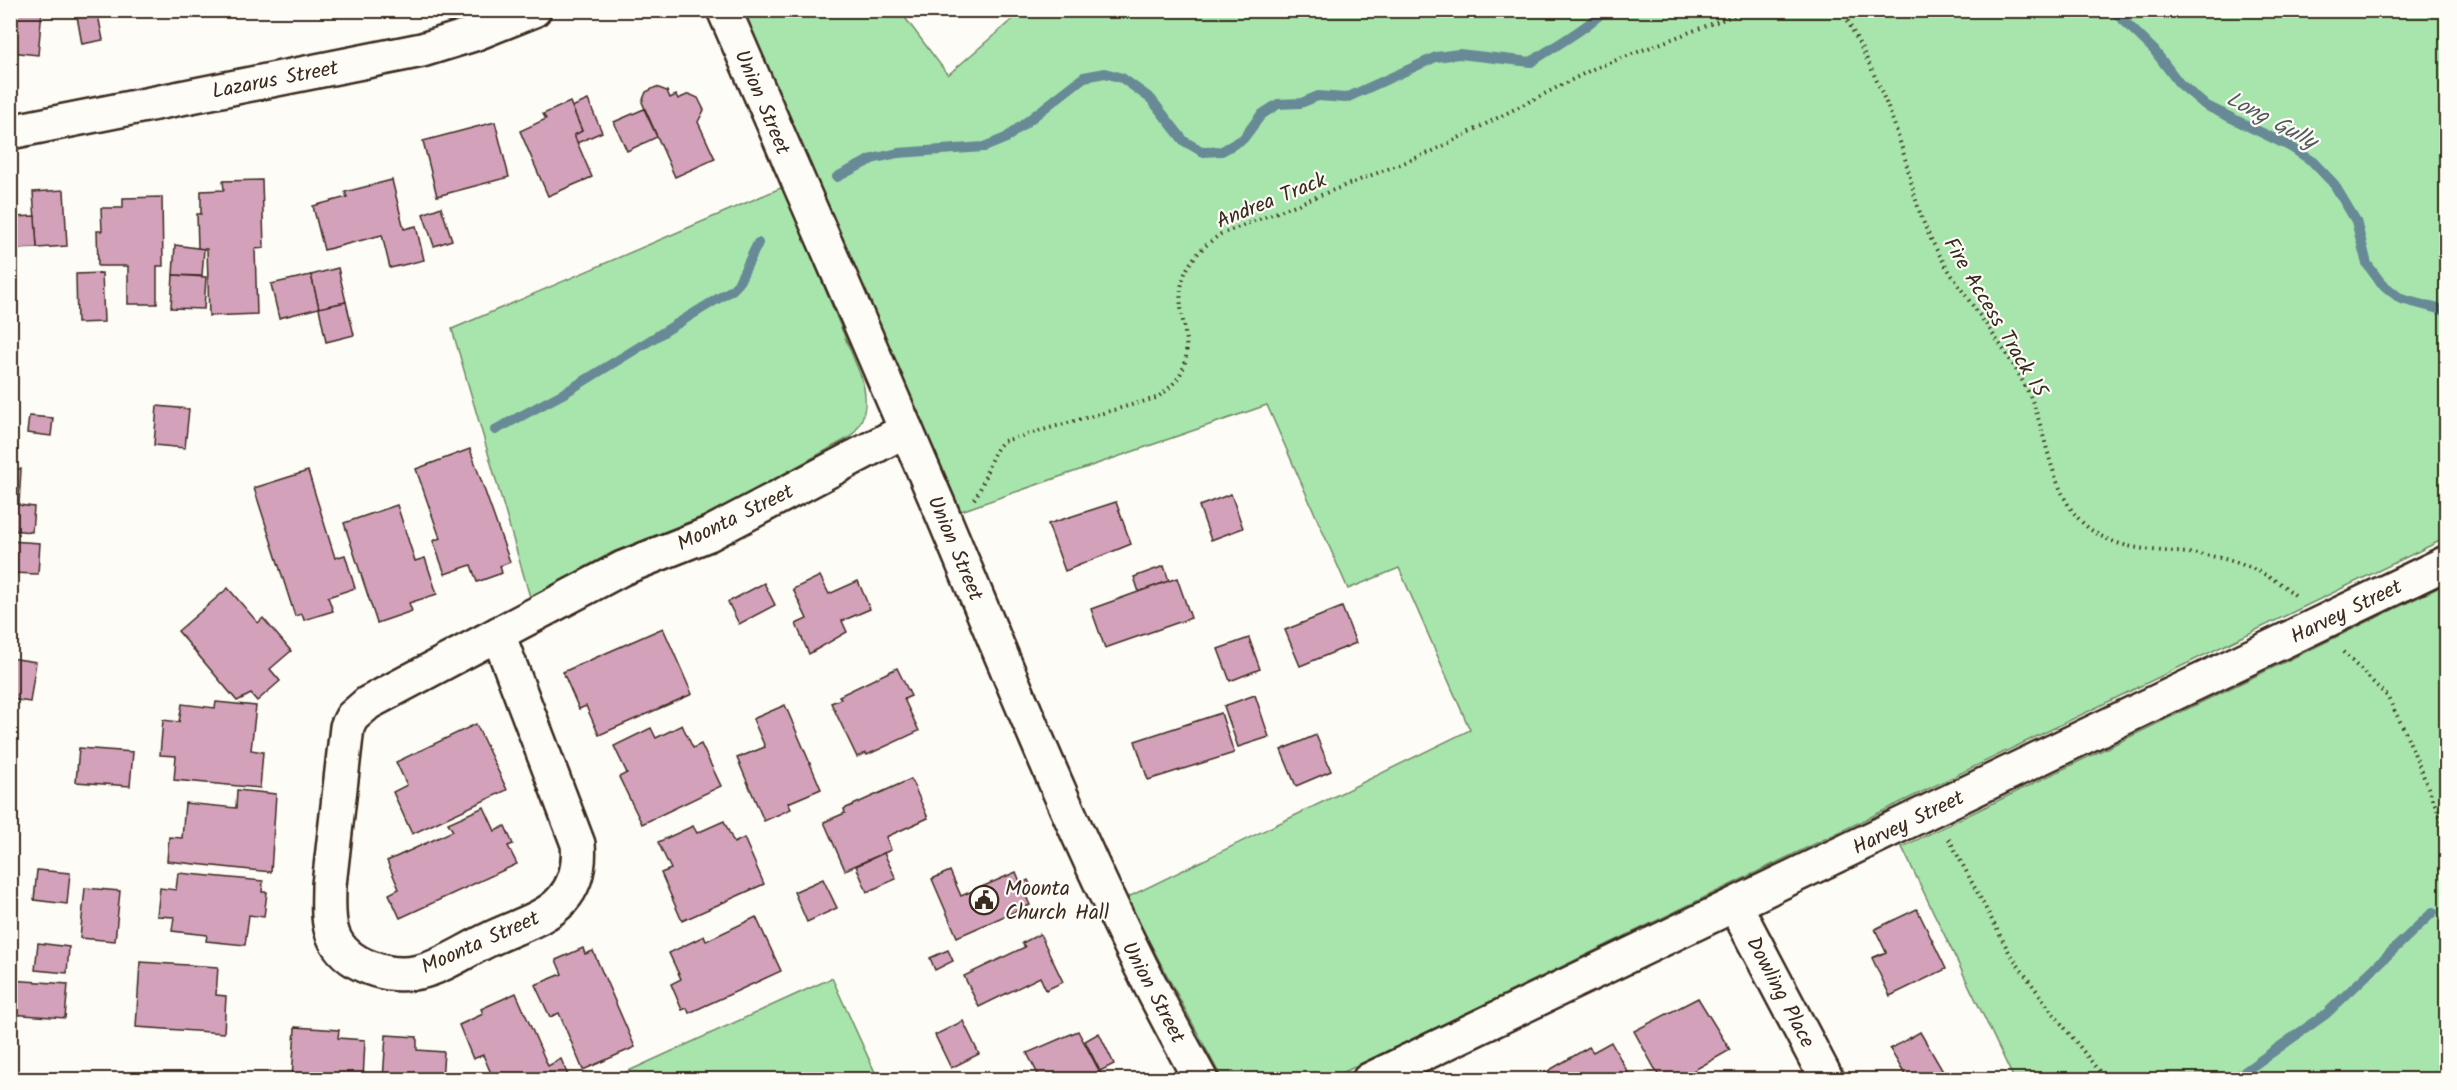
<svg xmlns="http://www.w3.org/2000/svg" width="2457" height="1090" viewBox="0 0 2457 1090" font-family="Kalam,sans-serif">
<rect width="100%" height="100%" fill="#fdfcf7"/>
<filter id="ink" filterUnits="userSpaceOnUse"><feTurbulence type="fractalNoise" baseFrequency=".0167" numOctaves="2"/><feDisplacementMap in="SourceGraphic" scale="12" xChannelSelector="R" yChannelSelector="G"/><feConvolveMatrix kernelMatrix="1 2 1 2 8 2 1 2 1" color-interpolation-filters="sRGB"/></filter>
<g filter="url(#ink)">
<g fill="#a7e5ac" stroke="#718865" stroke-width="1.5">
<polygon points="1023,10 2446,11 2446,538 1336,1076 1326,1080 1222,1079 1126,898 1470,730 1399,568 1348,589 1267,405 961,511 743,11 900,11 948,75"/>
<path d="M783 187 861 376C868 398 868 419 850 437L717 511 613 552 530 597 452 329Z"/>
<polygon points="2446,584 2446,1079 2014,1079 1902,847"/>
<polygon points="832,978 878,1079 611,1079"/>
</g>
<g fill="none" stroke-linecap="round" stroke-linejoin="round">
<g stroke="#678a96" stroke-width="10">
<polyline points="2113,10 2154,50 2179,83 2205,105 2291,147 2312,161 2334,184 2356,221 2367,264 2381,283 2401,299 2446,311"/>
<path d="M837 177 872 159 898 153 984 147 1006 138 1084 77 1105 73 1122 78 1151 99 1184 141 1203 152 1222 151 1243 139 1261 115 1278 104 1301 103 1318 96 1346 98 1436 57 1459 54 1531 62C1556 45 1583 31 1605 10"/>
<polyline points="495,430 566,392 732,290 738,284 758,243"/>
<polyline points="2233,1080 2326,1014 2433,912"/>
</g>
</g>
<g fill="#d4a1bb" stroke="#3b2a1e" stroke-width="1.5">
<polygon points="10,10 42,10 38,55 10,52"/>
<polygon points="97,10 103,40 82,44 76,11"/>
<polygon points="656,87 667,91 670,98 676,95 678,99 689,94 698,98 704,110 698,122 715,159 675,177 642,102 646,92"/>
<polygon points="588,100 602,132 577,143 574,135 582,131 572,107"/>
<polygon points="570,102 582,131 574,135 592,177 548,196 520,131 546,119 543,114"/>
<polygon points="644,109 657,137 627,151 614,122"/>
<polygon points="495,122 509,177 437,196 423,141"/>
<polygon points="262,180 264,248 255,249 257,314 209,316 207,249 198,249 198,247 197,214 201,214 201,191 224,190 223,181"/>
<polygon points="392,180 404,229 416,226 424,260 390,268 382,235 324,250 313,206 347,197 345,192"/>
<polygon points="64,190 67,246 37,248 33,192"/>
<polygon points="162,197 163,266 157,266 157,304 128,304 128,266 98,266 97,231 102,231 101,208 123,208 123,198"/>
<polygon points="441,207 452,240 434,246 423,214"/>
<polygon points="10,216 14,217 17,283 10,283"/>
<polygon points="35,216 37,248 15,249 14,217"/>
<polygon points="175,245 204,249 202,276 173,275"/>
<polygon points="338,268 346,302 319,308 311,275"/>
<polygon points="102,273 104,322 77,323 76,274"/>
<polygon points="173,275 206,277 204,309 171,308"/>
<polygon points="311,275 319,308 279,318 271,284"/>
<polygon points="346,302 354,335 326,342 319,308"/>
<polygon points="157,406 189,409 185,448 154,445"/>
<polygon points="29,416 53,418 51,436 27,433"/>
<polygon points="470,449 510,562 500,566 502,573 477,582 471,565 445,574 433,541 440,538 416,469"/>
<polygon points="10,468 21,469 19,505 34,507 32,532 10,530"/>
<polygon points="308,471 335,558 345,555 355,588 328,597 333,611 304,620 302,614 295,616 254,488"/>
<polygon points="1231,494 1243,528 1211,540 1199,506"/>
<polygon points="1116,502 1131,544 1065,571 1048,524"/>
<polygon points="397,505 415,561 425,558 437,594 409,603 412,611 377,623 344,523"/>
<polygon points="10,541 40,543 38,574 10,573"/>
<polygon points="1164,566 1169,581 1139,592 1134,577"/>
<polygon points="820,576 829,594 858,581 870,609 842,621 847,632 809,654 796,624 807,619 793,589"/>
<polygon points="1177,578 1191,618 1105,648 1091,609"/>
<polygon points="764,583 775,605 739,624 728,602"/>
<polygon points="228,588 258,623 263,618 291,651 270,669 280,681 257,701 251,694 237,701 178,631"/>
<polygon points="1342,607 1356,643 1300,666 1285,630"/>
<polygon points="663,628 692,694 599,735 586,706 579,709 563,672"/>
<polygon points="1249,638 1260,669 1230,681 1218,649"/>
<polygon points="10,658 36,662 30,702 10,699"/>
<polygon points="897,668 911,696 904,699 919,731 867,755 866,753 857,757 831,703 841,699 839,696"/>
<polygon points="1255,695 1269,737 1238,747 1224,706"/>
<polygon points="216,702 256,706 251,750 263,752 260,788 174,780 176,756 160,755 163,720 179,722 182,704 215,708"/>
<polygon points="785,705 821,789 788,803 791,809 764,821 737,758 765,747 753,719"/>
<polygon points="1221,713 1234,753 1148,780 1135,741"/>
<polygon points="476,724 507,790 412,834 393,792 407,785 396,762"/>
<polygon points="682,725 693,748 701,744 721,786 642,824 619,777 627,773 614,746 651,728 656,738"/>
<polygon points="1316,735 1331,771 1296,786 1281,750"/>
<polygon points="79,748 133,752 130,786 76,782"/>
<polygon points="911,779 928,818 886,837 891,850 845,870 824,822 845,813 844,809"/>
<polygon points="237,790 276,794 271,872 167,861 169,837 182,838 185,803 236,808"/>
<polygon points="484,807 495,831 505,826 513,844 508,846 517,864 400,918 389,894 399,889 387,861 453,831 448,823"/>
<polygon points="724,821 734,843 744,838 764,884 682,921 661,873 671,869 658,842 693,826 697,833"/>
<polygon points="884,853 896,879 867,892 856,866"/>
<polygon points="37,870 70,873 67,904 34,900"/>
<polygon points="950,871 961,896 1016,872 1021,884 1028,880 1033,890 1025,894 1030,905 957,937 932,879"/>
<polygon points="178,873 263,881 262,892 267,892 264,917 249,915 245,945 206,941 207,935 172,931 174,917 157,916 160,888 176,890"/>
<polygon points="823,879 837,908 807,922 794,892"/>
<polygon points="85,888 120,891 115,941 80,938"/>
<polygon points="1917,909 1946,969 1890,996 1872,958 1886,952 1875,929"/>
<polygon points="756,917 781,971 689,1013 687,1008 682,1010 671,984 681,979 669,953 704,936 706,941"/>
<polygon points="1040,934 1063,982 1046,990 1040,977 979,1007 964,976 1025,947 1022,943"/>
<polygon points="38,943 69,947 67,973 35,970"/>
<polygon points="583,948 585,954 593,951 635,1047 583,1070 559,1013 550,1017 535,985 562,974 556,960"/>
<polygon points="948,950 953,961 935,970 930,958"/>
<polygon points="140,962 218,967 216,995 226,996 224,1033 136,1027"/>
<polygon points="10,980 68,984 65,1018 10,1014"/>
<polygon points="516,993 548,1066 561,1059 570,1080 494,1080 483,1055 473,1059 459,1025 483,1014 481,1009"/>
<polygon points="1698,998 1730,1050 1677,1080 1661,1080 1634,1031"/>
<polygon points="963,1021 979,1054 951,1068 935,1035"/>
<polygon points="295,1027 339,1030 338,1038 365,1040 363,1080 292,1080"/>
<polygon points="1078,1031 1104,1080 1041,1080 1027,1053"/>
<polygon points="1920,1032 1945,1075 1938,1080 1908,1080 1890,1049"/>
<polygon points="1099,1033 1114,1064 1100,1071 1085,1041"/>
<polygon points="386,1035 417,1037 417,1050 444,1052 442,1080 383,1080"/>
<polygon points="1611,1042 1632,1080 1544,1080 1541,1075 1589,1047 1593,1052"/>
<rect x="174" y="1075" width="21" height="5"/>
</g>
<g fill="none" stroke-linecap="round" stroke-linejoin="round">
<g stroke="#3b2a1e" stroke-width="38">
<g id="street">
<path d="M724 10C797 180 872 348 944 518 1024 709 1099 899 1201 1080"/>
<polyline points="10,132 422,50 474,34 534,10"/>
<path d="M498 634 578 844C580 865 576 884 562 900 546 919 512 928 490 939 468 949 443 967 419 972 390 979 345 966 333 935 327 920 329 901 329 885L347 727 352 717 368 703Z"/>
<polyline points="498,634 623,568 709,534 906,430"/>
<polyline points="1735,905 1827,1080"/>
<polyline points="1369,1080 2446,563"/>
</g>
</g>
<g stroke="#3b2a1e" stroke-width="4" stroke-dasharray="1.5 4.5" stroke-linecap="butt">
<path d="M1842 10C1864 52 1885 94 1899 139 1910 171 1914 204 1929 235 1956 292 2003 338 2030 396 2048 436 2050 494 2085 525 2121 556 2168 548 2211 556 2243 562 2272 575 2296 596"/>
<path d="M974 499C988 481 986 457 1004 441L1156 398C1232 349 1130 295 1221 234L1431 152 1593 69 1748 10"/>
<polyline points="2343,652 2387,696 2405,731 2446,831"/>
<polyline points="1949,839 2010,954 2049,1008 2106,1080"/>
</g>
<use href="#street" stroke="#fdfcf7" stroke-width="33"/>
</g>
</g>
<defs>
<g id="civic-ring" transform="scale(1.5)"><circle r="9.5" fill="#fdfcf7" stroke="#3b2a1e" stroke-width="1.5"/><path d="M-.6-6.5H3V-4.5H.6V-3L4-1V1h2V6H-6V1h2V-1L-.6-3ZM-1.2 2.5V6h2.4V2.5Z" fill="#3b2a1e"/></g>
</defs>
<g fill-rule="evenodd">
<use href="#civic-ring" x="984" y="900"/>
</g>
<g text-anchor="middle" stroke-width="4.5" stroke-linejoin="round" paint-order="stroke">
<g font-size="21" fill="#3b2a1e" stroke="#fdfcf7">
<text transform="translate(275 79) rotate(-11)" y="7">Lazarus Street</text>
<text transform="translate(763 102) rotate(67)" y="7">Union Street</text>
<text transform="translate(1271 200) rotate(-22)" y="7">Andrea Track</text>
<text transform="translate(1996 317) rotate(59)" y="7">Fire Access Track 15</text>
<text transform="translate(735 517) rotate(-26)" y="7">Moonta Street</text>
<text transform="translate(956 548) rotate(67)" y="7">Union Street</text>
<text transform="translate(2346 611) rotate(-26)" y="7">Harvey Street</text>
<text transform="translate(1908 822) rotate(-26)" y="7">Harvey Street</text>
<text transform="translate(480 942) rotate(-24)" y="7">Moonta Street</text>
<text transform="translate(1154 992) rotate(62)" y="7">Union Street</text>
<text transform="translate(1781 992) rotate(62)" y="7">Dowling Place</text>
</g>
<g font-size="21" fill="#3b2a1e" stroke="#fdfcf7" text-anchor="start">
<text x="1005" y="895">Moonta<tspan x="1005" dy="24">Church Hall</tspan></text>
</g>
<g font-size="22" font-style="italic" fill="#515a5a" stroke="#fdfcf7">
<text transform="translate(2272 119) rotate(28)" y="8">Long Gully</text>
</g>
</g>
<rect width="2457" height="1090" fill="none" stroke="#fdfcf7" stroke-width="36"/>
<rect x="18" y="18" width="2421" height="1054" fill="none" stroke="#3b2a1e" stroke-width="2" filter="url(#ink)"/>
</svg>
